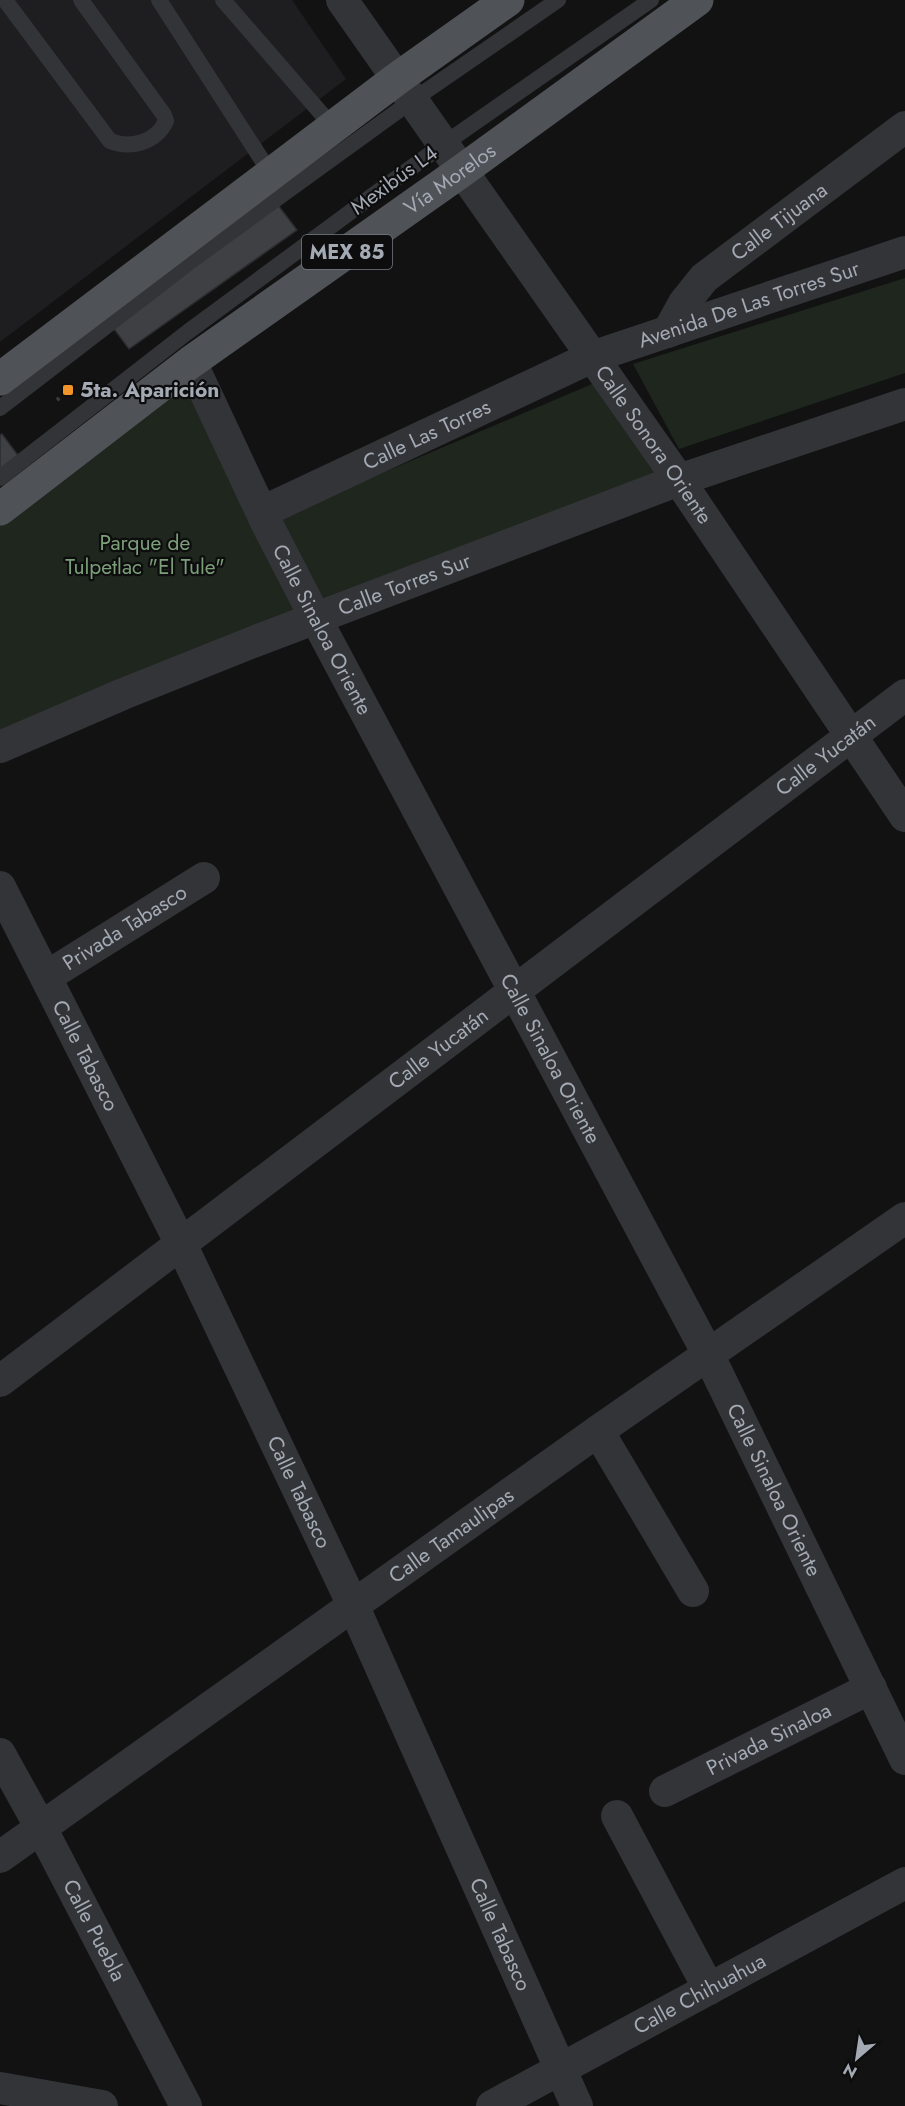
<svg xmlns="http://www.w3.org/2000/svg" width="905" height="2106" viewBox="0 0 905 2106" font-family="Jost,sans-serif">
<rect width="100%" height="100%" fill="#121213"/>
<polygon fill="#1e1e20" points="0,0 292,0 346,79 0,342"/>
<g fill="#1e261e">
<polygon points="905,278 905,373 679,449 633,364"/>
<polygon points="191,362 267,522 618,373 679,480 0,761 0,509"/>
</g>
<g fill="#3e4043" stroke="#2c2c2f" stroke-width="1.5">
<polygon points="278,205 297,230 129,349 111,325"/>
<polygon points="2,434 20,458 0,473 0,435"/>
</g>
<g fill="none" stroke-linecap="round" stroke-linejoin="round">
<polyline stroke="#393b3f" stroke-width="4" stroke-dasharray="3 4.5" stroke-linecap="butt" points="57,400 69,389"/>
<g stroke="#333438" stroke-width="16">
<path d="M5 0 110 141C130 149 156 143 166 121L164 115 81 0"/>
<polyline points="159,0 271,174"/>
<polyline points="223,0 333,127"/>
<polyline points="0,408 195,258 413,100 558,0"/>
<polyline points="0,478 189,331 372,196 444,144 651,0"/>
</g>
<g stroke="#333438" stroke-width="32">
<path id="s1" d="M342 0 679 480 905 816"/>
<path id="s2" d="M668 332 684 303 704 278 905 127"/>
<path id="s3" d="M191 362 266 522 316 619 708 1354 905 1759"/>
<path id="s4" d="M262 512 592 357 905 252"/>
<path id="s5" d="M0 747 123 694 248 644 679 480 905 404"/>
<path id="s6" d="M0 887 181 1244 353 1605 577 2106"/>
<path id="s7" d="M46 977 204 878"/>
<path id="s8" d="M0 1381 905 695"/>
<polyline points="598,1431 693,1591"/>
<path id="s9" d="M0 1754 41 1828 186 2106"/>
<path id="s10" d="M665 1791 871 1688"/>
<polyline points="617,1816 709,1989"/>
<path id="s11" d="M0 1857 598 1431 905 1218"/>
<polyline points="0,2088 102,2106"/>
<path id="s12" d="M492 2106 905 1883"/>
</g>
<g stroke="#4f5257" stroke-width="33">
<polyline points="0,379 398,78 508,0"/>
<path id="s13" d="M0 509 191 362 463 170 697 0"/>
</g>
</g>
<rect fill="#f1952b" stroke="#0d0d0e" stroke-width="2" x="62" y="384" width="12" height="12" rx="3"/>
<g text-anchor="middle" stroke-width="4.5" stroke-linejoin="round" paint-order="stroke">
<rect fill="#0d0d0e" stroke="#767b82" stroke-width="1.5" x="302" y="235" width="90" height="34" rx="4.5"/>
<g font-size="20" font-weight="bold" fill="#a3aab4">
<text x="347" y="259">MEX 85</text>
</g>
<g font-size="21" fill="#a3aab4" stroke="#0d0d0e">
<text dy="7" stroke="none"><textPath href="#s13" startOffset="558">Vía Morelos</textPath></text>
<text transform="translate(394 180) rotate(-36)" y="7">Mexibús L4</text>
<text dy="7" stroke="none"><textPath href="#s2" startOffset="159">Calle Tijuana</textPath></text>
<text dy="7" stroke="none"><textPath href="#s4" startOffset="530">Avenida De Las Torres Sur</textPath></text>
<text dy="7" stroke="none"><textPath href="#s4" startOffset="182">Calle Las Torres</textPath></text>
<text dy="7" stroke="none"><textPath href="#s1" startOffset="543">Calle Sonora Oriente</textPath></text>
<text dy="7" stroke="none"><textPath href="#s5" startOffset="436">Calle Torres Sur</textPath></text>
<text dy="7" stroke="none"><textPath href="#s3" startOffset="298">Calle Sinaloa Oriente</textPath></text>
<text dy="7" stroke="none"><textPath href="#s8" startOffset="1036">Calle Yucatán</textPath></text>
<text dy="7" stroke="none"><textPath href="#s7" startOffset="93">Privada Tabasco</textPath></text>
<text dy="7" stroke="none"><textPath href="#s8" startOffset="550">Calle Yucatán</textPath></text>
<text dy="7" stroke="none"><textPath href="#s6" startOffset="189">Calle Tabasco</textPath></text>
<text dy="7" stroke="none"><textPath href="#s3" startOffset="784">Calle Sinaloa Oriente</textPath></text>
<text dy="7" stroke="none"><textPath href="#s6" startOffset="675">Calle Tabasco</textPath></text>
<text dy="7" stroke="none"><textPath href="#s3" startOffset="1270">Calle Sinaloa Oriente</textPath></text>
<text dy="7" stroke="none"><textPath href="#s11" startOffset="554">Calle Tamaulipas</textPath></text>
<text dy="7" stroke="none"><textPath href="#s10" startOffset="116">Privada Sinaloa</textPath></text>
<text dy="7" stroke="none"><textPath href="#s9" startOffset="200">Calle Puebla</textPath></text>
<text dy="7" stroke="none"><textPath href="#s6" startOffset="1161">Calle Tabasco</textPath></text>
<text dy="7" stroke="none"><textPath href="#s12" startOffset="236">Calle Chihuahua</textPath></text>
</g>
<g font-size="21" font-weight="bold" fill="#a3aab4" stroke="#0d0d0e" text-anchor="start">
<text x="80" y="397">5ta. Aparición</text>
</g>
<g font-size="21" fill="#7c9f7a" stroke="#0d0d0e">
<text x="145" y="550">Parque de<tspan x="145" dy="24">Tulpetlac "El Tule"</tspan></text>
</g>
</g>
<g transform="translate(857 2058) rotate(209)" stroke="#0d0d0e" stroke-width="4.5" paint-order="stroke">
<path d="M0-4.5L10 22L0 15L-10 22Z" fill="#a3aab4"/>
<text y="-9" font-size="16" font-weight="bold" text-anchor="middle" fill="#a3aab4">N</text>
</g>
</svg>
